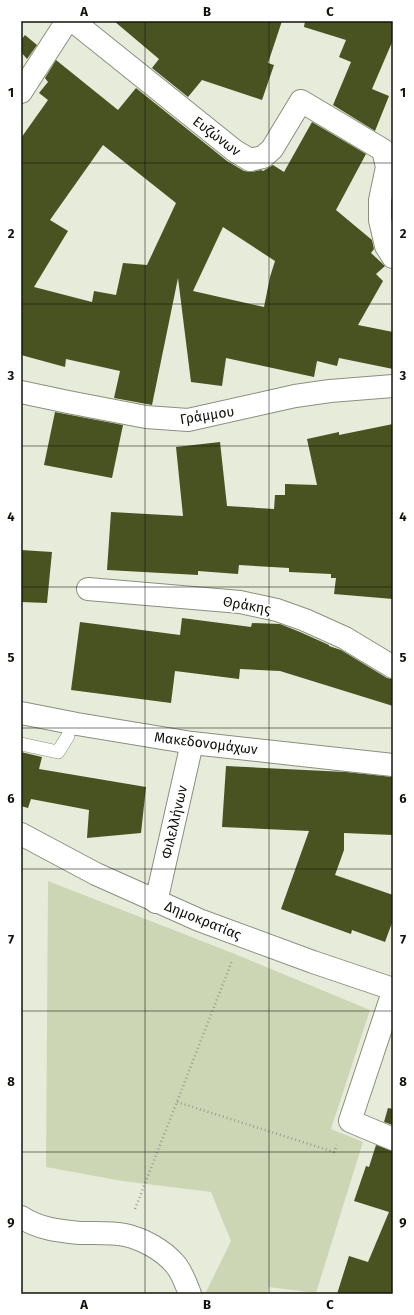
<svg xmlns="http://www.w3.org/2000/svg" width="414" height="1315" viewBox="0 0 414 1315" font-family="'Fira Sans',sans-serif">
<rect width="100%" height="100%" fill="#e7ecda"/>
<polygon fill="#cdd6b4" points="48,881 235,954 370,1010 331,1129 363,1142 316,1293 269,1287 266,1294 205,1294 231,1241 211,1192 122,1181 46,1167"/>
<g fill="#495221" fill-rule="evenodd">
<polygon points="114,21 282,21 268,63 274,65 262,100 202,80 188,97 152,68 159,59"/>
<polygon points="305,21 393,21 393,40 372,89 389,96 375,131 333,105 351,62 339,57 346,40 304,27"/>
<polygon points="25,35 37,45 27,59 21,52 21,40"/>
<path d="M56 60 118 110 136 88 227 161 244 171 252 172 261 170 263 171 273 165 284 172 312 122 366 154 336 210 372 240 374 249 371 253 385 266 376 274 383 281 358 325 393 332V369L339 358 337 366 317 361 314 377 226 358 222 386 191 382 178 278 152 405 114 398 120 371 66 359 65 367 21 355V138L48 100 39 93 48 82 45 78ZM103 145 176 203 147 265 123 263 116 295 94 291 92 302 34 287 68 231 50 220ZM223 227 275 261 270 277 264 307 193 291Z"/>
<polygon points="55,412 123,425 112,478 44,465"/>
<polygon points="393,424 393,599 334,594 336,578 331,578 331,574 289,572 289,568 239,565 238,574 198,571 198,575 107,570 111,512 183,516 176,447 220,442 227,506 274,509 275,495 285,495 285,484 317,485 307,439 339,432 339,435"/>
<polygon points="21,550 52,552 47,603 21,602"/>
<polygon points="182,618 251,627 252,623 280,624 300,632 329,645 329,646 341,650 387,678 393,679 393,706 280,671 240,669 239,679 175,671 171,703 71,690 80,622 180,635"/>
<polygon points="21,752 42,757 39,769 146,787 141,833 87,838 89,810 31,799 28,808 21,806"/>
<polygon points="226,766 346,772 393,777 393,835 344,833 344,850 335,875 393,895 393,920 385,942 352,930 351,934 281,909 309,831 222,827"/>
<polygon points="388,1108 393,1109 393,1125 384,1122"/>
<polygon points="376,1145 393,1151 393,1294 337,1294 349,1256 368,1262 389,1212 354,1201 366,1166 369,1167"/>
</g>
<g fill="none" stroke-linecap="round" stroke-linejoin="round">
<g stroke="#8b8f7f" stroke-width="14">
<polyline id="lane" points="21,744 58,752 68,736"/>
</g>
<g stroke="#8b8f7f" stroke-width="24">
<g id="street">
<polyline points="73,21 235,151 250,160 263,157 272,149 301,101 383,150 387,167 380,200 380,220 386,246 393,257"/>
<polyline points="21,92 67,21"/>
<polyline points="21,392 68,402 146,417 188,420 295,396 330,391 393,386"/>
<polyline points="88,589 240,602 277,610 305,620 345,638 393,667"/>
<polyline points="156,902 192,743"/>
<polyline points="393,992 350,1121 393,1139"/>
<path d="M21 1217C39 1229 59 1231 80 1233 94 1233 111 1232 125 1235 143 1239 163 1250 175 1264 182 1272 186 1284 190 1294"/>
</g>
</g>
<g stroke="#8b8f7f" stroke-width="24">
<g id="secondary">
<polyline points="21,713 77,724 192,743 393,765"/>
<polyline points="21,834 96,874 199,920 313,962 393,989"/>
</g>
</g>
<g stroke="#999d8f" stroke-width="2.5" stroke-dasharray="1 3" stroke-linecap="butt">
<polyline points="177,1102 334,1152 337,1145"/>
<polyline points="135,1209 232,961"/>
</g>
<use href="#lane" stroke="#fff" stroke-width="13"/>
<use href="#street" stroke="#fff" stroke-width="22"/>
<use href="#secondary" stroke="#fff" stroke-width="22"/>
</g>
<path fill="none" stroke="#12130d" stroke-width="1" stroke-opacity="0.55" d="M145 21V1294M269 21V1294M21 163H393M21 304H393M21 446H393M21 587H393M21 728H393M21 869H393M21 1011H393M21 1152H393"/>
<g text-anchor="middle" stroke-width="4" stroke-linejoin="round" paint-order="stroke">
<g font-size="14" fill="#12130d" stroke="#fff">
<text transform="translate(217 136) rotate(37)" y="5">Ευζώνων</text>
<text transform="translate(207 415) rotate(-9)" y="5">Γράμμου</text>
<text transform="translate(247 605) rotate(10)" y="5">Θράκης</text>
<text transform="translate(206 743) rotate(7)" y="5">Μακεδονομάχων</text>
<text transform="translate(174 822) rotate(-77)" y="5">Φιλελλήνων</text>
<text transform="translate(203 920) rotate(22)" y="5">Δημοκρατίας</text>
</g>
</g>
<rect width="414" height="1315" fill="none" stroke="#ffffff" stroke-width="44"/>
<rect x="22" y="22" width="370" height="1271" fill="none" stroke="#12130d" stroke-width="1.5"/>
<g font-size="13" text-anchor="middle" font-weight="bold" fill="#12130d">
<text x="84" y="16">A</text>
<text x="207" y="16">B</text>
<text x="330" y="16">C</text>
<text x="11" y="97">1</text>
<text x="403" y="97">1</text>
<text x="11" y="238">2</text>
<text x="403" y="238">2</text>
<text x="11" y="380">3</text>
<text x="403" y="380">3</text>
<text x="11" y="521">4</text>
<text x="403" y="521">4</text>
<text x="11" y="662">5</text>
<text x="403" y="662">5</text>
<text x="11" y="803">6</text>
<text x="403" y="803">6</text>
<text x="11" y="944">7</text>
<text x="403" y="944">7</text>
<text x="11" y="1086">8</text>
<text x="403" y="1086">8</text>
<text x="11" y="1227">9</text>
<text x="403" y="1227">9</text>
<text x="84" y="1309">A</text>
<text x="207" y="1309">B</text>
<text x="330" y="1309">C</text>
</g>
</svg>
